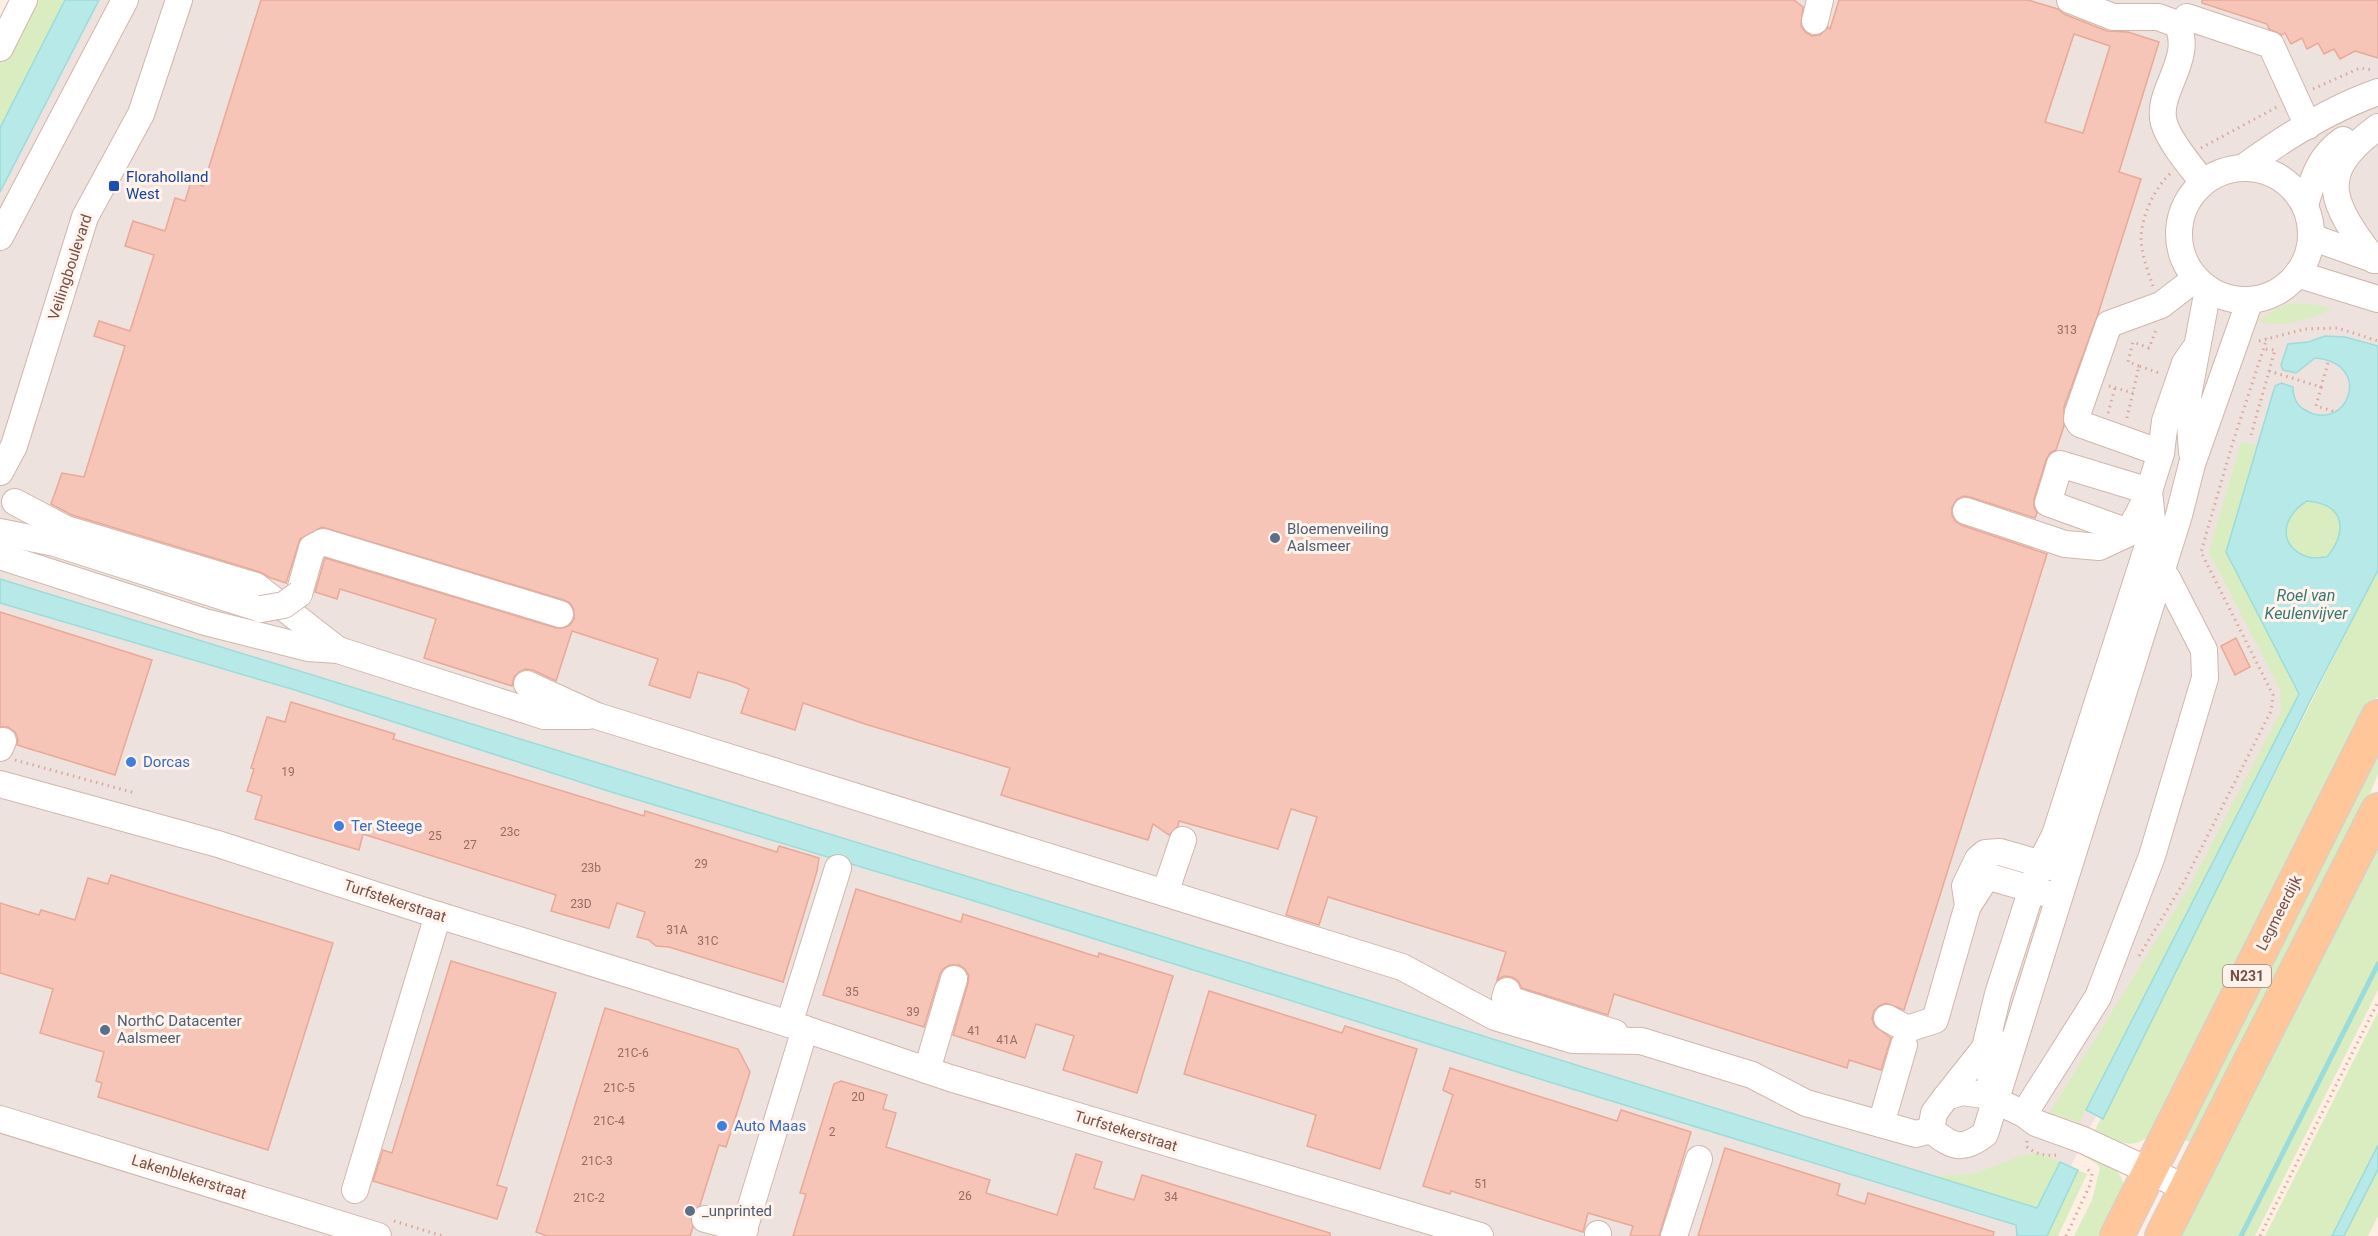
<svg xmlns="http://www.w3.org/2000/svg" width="2378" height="1236" viewBox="0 0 2378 1236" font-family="Roboto,sans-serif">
<rect width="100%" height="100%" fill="#feeee3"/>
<polygon fill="#ede2de" points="49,0 2378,0 2378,552 2036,1236 0,1236 0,94"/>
<g fill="#daedc0">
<polygon points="32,0 65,0 0,128 0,61"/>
<path d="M2289 303 2314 304 2332 309C2310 318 2282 330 2259 321L2269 313Z"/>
<polygon points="2241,442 2257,445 2226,552 2299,693 2079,1123 2050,1112 2188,889 2281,711 2280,689 2209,552"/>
<path d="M2307 501C2346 505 2348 530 2327 557 2321 557 2313 559 2308 557 2276 546 2282 516 2307 501Z"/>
<path d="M2378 570V696L2164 1123C2136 1151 2128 1147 2094 1132Z"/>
<polygon points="2378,741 2378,774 2360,818 2198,1146 2179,1137"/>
<polygon points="2378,833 2378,990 2255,1236 2175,1236"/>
<polygon points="2378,1012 2378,1145 2332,1236 2265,1236"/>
<path d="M2066 1146C2087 1154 2127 1162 2124 1193 2123 1203 2109 1226 2104 1236H2074L2092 1200 2100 1168 2097 1164Z"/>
<polygon points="2036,1153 2060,1162 2038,1208 1933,1176 1974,1174 2018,1157"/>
<polygon points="2378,1169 2378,1216 2368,1236 2344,1236"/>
<polygon points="2078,1170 2087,1174 2058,1236 2047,1236"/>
</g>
<g fill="#b6e9e7" stroke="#9bdcda" stroke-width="1.5" fill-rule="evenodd">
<polygon points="65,0 99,0 0,192 0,128"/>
<path d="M2325 336 2345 337 2378 346V570L2311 699 2103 1119 2086 1110 2299 694 2226 552 2275 386 2281 383 2293 387C2293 397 2296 405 2305 410 2347 435 2375 363 2315 358L2296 373 2283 370 2281 365 2288 344 2308 342ZM2307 501C2345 504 2348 531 2327 557 2321 557 2313 559 2308 557 2276 546 2282 516 2307 501Z"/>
<polygon points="0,579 1132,927 2037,1208 2060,1162 2078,1170 2047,1236 2017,1236 2016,1225 1543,1080 968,899 608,791 295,690 0,603"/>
<polygon points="2378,1145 2378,1169 2344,1236 2332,1236"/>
</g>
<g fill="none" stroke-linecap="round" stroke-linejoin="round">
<polyline stroke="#9bdcda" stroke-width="5" points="2241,1236 2378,964"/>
</g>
<g fill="#f6c5b8" stroke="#eaa897" stroke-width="1.5" fill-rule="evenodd">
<path d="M261 0H1794L1803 7 1801 26 1805 32 1812 36 1820 35 1828 27 1830 29 1839 0H2028L2058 9 2064 14 2107 31 2128 32 2159 42 2119 172 2141 179 2098 314 2064 407V426L2056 450 2050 453 2046 460 2034 499V507L2037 513 2035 518 1970 497 1964 496 1957 499 1952 507V515L1955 521 1961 525 2047 554 1904 1010 1886 1003 1879 1006 1874 1011 1872 1019 1875 1026 1891 1038 1881 1070 1849 1060 1847 1068 1614 994 1608 1015 1522 988 1518 981 1512 977 1504 976 1497 980 1506 952 1328 897 1319 925 1286 915 1317 817 1291 809 1278 849 1179 821 1178 826 1169 835 1153 824 1148 840 1001 795 1010 768 865 724 803 703 795 730 741 713 749 689 736 683 698 672 690 698 649 685 658 659 572 631 556 681 533 670 525 669 519 672 514 677 512 686 424 658 436 619 340 589 337 599 315 592 325 558 556 628H564L570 625 574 619V610L570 603 564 600 322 527 300 539 286 583 271 578 260 572 72 515 51 504 62 473 84 477 125 346 94 336 99 321 130 331 154 255 125 246 133 221 165 231 175 198 185 201 191 182 203 186ZM2074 34 2110 46 2083 133 2045 122Z"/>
<polygon points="2202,0 2378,0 2378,58 2355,51 2340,59 2334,49 2324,54 2318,43 2307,49 2302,38 2291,44 2285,33 2282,35 2269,29 2267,24 2202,3"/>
<polygon points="0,612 152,660 115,775 17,745 18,739 15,732 8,727 0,727"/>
<polygon points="2236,638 2250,667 2235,675 2221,646"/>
<polygon points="291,702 395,734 393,739 644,816 645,811 777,852 779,846 819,858 817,871 783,982 669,947 656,946 649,940 637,937 645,912 617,903 609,928 551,911 556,895 363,834 359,850 255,819 262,796 247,791 254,769 251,768 267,717 285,722"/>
<polygon points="111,875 333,943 268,1150 98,1097 102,1083 96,1081 104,1052 40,1033 53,989 0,973 0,903 39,915 41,910 75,920 88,878 108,884"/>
<polygon points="856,889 961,922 963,914 1098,957 1099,953 1173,976 1137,1093 1063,1070 1074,1036 1036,1024 1025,1058 953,1035 968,983 969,976 965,969 959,965 950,965 943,969 940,974 924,1027 823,995"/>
<polygon points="451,961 556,993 497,1185 507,1188 497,1219 373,1181 383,1150 392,1153"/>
<polygon points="1209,991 1342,1033 1345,1026 1417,1049 1380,1169 1307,1146 1316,1115 1184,1074"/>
<polygon points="605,1008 738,1049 750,1072 726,1147 719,1145 700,1205 691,1215 693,1227 690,1236 547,1236 536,1232"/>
<polygon points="1450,1068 1617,1121 1621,1110 1691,1132 1659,1236 1630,1236 1633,1226 1588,1213 1583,1232 1451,1191 1450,1194 1423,1186 1453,1095 1443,1090"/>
<polygon points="841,1081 887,1095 883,1109 896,1113 886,1147 990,1180 986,1193 1057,1215 1076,1154 1102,1162 1094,1188 1134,1200 1142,1175 1330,1233 1330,1236 793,1236 806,1194 800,1193 834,1084"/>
<polygon points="1725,1148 1840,1184 1837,1195 1865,1204 1868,1193 1994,1232 1993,1236 1698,1236"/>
</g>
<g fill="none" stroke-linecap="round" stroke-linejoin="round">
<g stroke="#d2b6ab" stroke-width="28">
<g id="minor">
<path d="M2070 0 2113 17H2158L2177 24C2195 59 2155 92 2164 123 2169 141 2191 167 2203 182"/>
<polyline points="2187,17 2271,45 2308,126"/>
<polyline points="1815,21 1820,0"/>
<polyline points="0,48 24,0"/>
<path d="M2244 167C2285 137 2330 109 2378 92"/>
<circle cx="2245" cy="234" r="66"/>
<path d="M2305 205C2313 179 2319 156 2343 140"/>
<polyline points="0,237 125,0"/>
<polyline points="2311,237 2376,260"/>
<path d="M2374 260C2332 204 2313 174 2378 127"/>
<polyline points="2297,274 2378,299"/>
<polyline points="2192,452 2188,396 2208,289"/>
<polyline points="2161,453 2080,424 2077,419 2078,412 2109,324 2161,305 2195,279"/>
<polyline points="0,472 14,446 85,217 141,114 179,0"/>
<polyline points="15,502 66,529 256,586 338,650"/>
<polyline points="1966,511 2065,544 2099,547 2127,534 2139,513 2149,491 2161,453 2165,421 2185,363 2197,346"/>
<polyline points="0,532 55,543 261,609"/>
<polyline points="2128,532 2048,503 2060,464 2149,491"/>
<polyline points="0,556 205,622 308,648 338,650 544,716 588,716"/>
<polyline points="299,594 312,548 323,542 560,614"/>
<polyline points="527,684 597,716 1402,967 1495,1017 1573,1040 1641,1041 1752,1075 1806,1103 1916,1134 1931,1130"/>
<polyline points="0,748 3,741"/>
<polyline points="0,784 218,844 422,910 805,1029 950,1078 1480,1236"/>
<polyline points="1165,893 1183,840"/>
<polyline points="1969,904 1984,881 1990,877 2048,894"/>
<polyline points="1507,991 1505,998 1615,1033"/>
<polyline points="1887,1018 1907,1029 1935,1020 1968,905 1965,886 1978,859 1985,853 2000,852 2055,868"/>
<polyline points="789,1024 838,868"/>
<polyline points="927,1070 954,979"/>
<polyline points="1946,1097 1992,1039"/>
<polyline points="1994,1098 1985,1048 1998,994 2040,864 2055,835 2153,530 2149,491"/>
<polyline points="2024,1114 2098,997 2152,856 2205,678 2204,650 2167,578 2159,575"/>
<polyline points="0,1119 378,1236"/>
<polyline points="1881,1124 1904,1045"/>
<path d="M1931 1130C1954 1148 1962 1151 1985 1134L2179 515 2192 464 2250 300"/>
<polyline points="1931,1130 1934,1113 1946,1097 1962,1092 1984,1095 2024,1114 2036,1123 2083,1140 2186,1188"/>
<polyline points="355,1190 438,915"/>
<polyline points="705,1219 745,1229"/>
<polyline points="742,1236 805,1029"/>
<polyline points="1598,1236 1598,1234"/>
<polyline points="1674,1236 1699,1159"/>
</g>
</g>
<g stroke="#d9cecb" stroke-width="36">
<g id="major">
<polyline points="2117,1236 2378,717"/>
<polyline points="2162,1236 2378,810"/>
</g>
</g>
<g stroke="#dba89b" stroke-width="3" stroke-dasharray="1.5 4.5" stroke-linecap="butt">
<polyline points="2313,89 2360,68 2373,70"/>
<polyline points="2201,148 2277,107"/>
<path d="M2153 286C2148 272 2142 256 2141 240 2141 217 2154 188 2171 173"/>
<polyline points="2259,341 2305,329 2338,328 2378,341"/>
<polyline points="2139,366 2128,362 2133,342 2149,348 2156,330"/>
<polyline points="2269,371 2321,387 2328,363"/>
<polyline points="2109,386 2133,393"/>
<polyline points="2321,387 2316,406 2333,411"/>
<polyline points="2108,413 2115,388"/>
<polyline points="2127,418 2139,366 2159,373"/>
<polyline points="2251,435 2275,350 2263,349"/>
<polyline points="15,760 135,793"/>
<polyline points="2139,956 2184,882 2271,711 2273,695 2201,552 2232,445 2267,338"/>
<path d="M2027 1141 2026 1146C2036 1155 2047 1156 2060 1155"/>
<polyline points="394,1221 443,1236"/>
<polyline points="2066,1236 2090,1185 2092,1174 2085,1166"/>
<polyline points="2260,1236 2378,1002"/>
</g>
<use href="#minor" stroke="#fff" stroke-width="26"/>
<use href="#major" stroke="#ffc699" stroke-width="33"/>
<g stroke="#d2b6ab" stroke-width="28" stroke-linecap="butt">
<polyline id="minor-bridge" points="261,609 284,605 299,594"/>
</g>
<use href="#minor-bridge" stroke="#fff" stroke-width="26"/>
</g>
<rect fill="#1a4fb4" stroke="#fff3eb" stroke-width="2" x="108" y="180" width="12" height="12" rx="3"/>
<g fill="#5c6f8a" stroke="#fff3eb" stroke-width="2">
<circle cx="1275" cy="538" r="6"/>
<circle cx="105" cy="1030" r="6"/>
<circle cx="690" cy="1211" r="6"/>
</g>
<g fill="#3f7fe0" stroke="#fff3eb" stroke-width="2">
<circle cx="131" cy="762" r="6"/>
<circle cx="339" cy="826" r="6"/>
<circle cx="722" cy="1126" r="6"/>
</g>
<g text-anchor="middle" stroke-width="6" stroke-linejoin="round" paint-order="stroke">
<g font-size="12" fill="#986c63">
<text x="2067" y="334">313</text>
<text x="288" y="776">19</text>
<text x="510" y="836">23c</text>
<text x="435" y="840">25</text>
<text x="470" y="849">27</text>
<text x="701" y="868">29</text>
<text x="591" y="872">23b</text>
<text x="581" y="908">23D</text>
<text x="677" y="934">31A</text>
<text x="708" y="945">31C</text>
<text x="852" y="996">35</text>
<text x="913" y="1016">39</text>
<text x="974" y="1035">41</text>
<text x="1007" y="1044">41A</text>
<text x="633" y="1057">21C-6</text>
<text x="619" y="1092">21C-5</text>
<text x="858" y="1101">20</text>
<text x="609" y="1125">21C-4</text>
<text x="832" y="1136">2</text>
<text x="597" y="1165">21C-3</text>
<text x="1481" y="1188">51</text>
<text x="965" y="1200">26</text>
<text x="1171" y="1201">34</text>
<text x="589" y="1202">21C-2</text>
</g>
<rect fill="#fff3eb" stroke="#a08078" stroke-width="1.5" x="2223" y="965" width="48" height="22" rx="4.5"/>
<g font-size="14" font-weight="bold" fill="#784f47">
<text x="2247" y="981">N231</text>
</g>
<g font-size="15" fill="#164399" stroke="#fff3eb" text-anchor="start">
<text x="126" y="182">Floraholland<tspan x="126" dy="17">West</tspan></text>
</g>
<g font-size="15" fill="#784f47" stroke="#fff3eb">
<text transform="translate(70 267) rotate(-72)" y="5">Veilingboulevard</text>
<text transform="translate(395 901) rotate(18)" y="5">Turfstekerstraat</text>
<text transform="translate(2279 913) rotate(-63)" y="5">Legmeerdijk</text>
<text transform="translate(1126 1131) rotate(17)" y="5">Turfstekerstraat</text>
<text transform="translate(189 1177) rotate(17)" y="5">Lakenblekerstraat</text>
</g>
<g font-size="15" fill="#4e5e75" stroke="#fff3eb" text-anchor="start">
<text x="1287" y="534">Bloemenveiling<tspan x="1287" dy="17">Aalsmeer</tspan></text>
<text x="117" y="1026">NorthC Datacenter<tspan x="117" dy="17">Aalsmeer</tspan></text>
<text x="702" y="1216">_unprinted</text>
</g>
<g font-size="15" fill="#366cbe" stroke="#fff3eb" text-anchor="start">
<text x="143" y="767">Dorcas</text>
<text x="351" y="831">Ter Steege</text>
<text x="734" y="1131">Auto Maas</text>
</g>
<g font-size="16" font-style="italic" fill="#367776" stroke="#fff3eb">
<text x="2306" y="601">Roel van<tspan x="2306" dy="18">Keulenvijver</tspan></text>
</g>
</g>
</svg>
